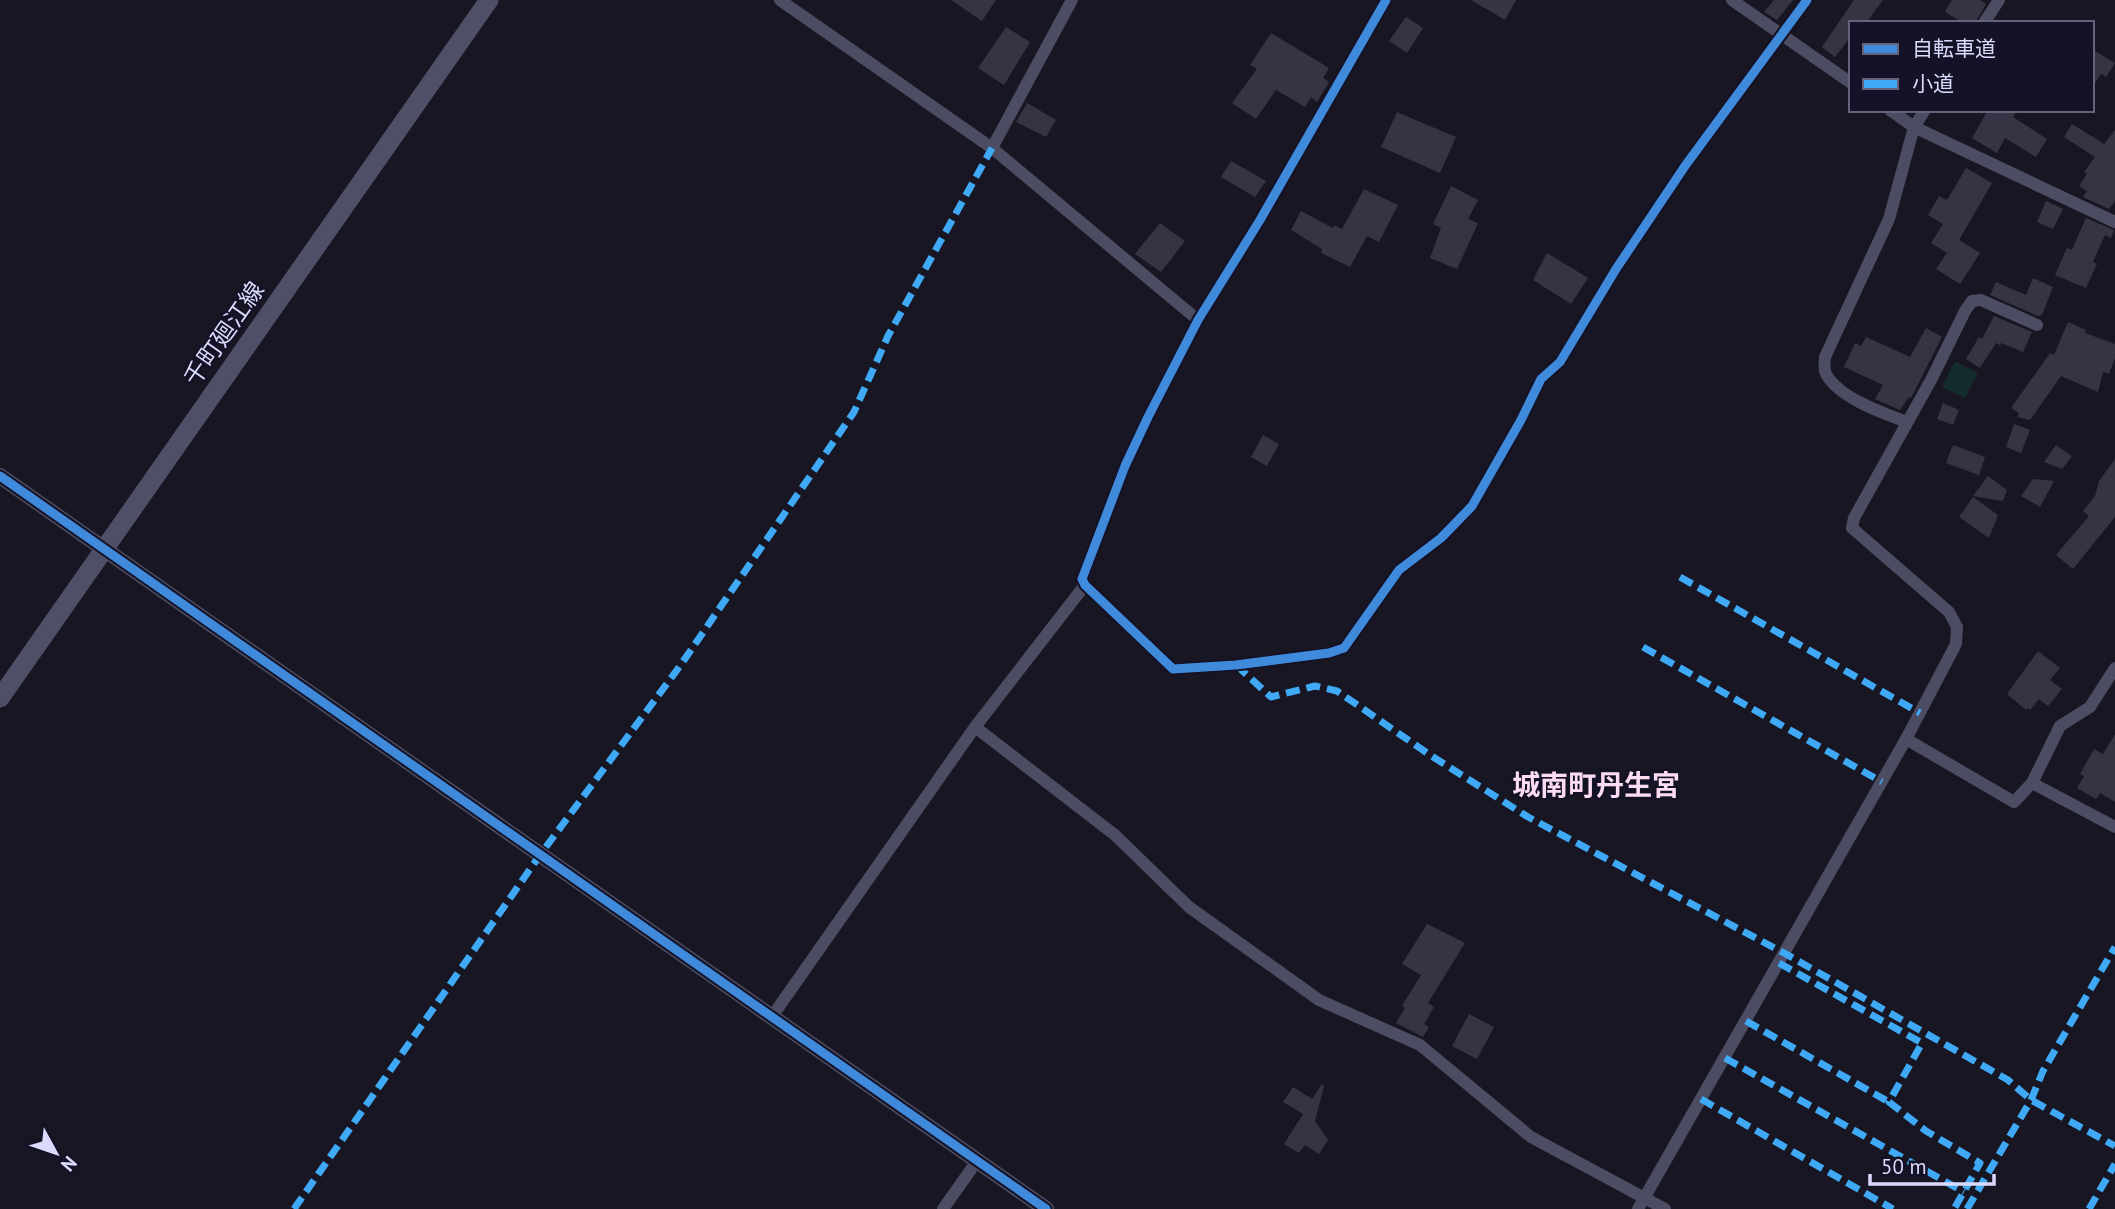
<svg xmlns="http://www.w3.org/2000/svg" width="2115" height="1209" viewBox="0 0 2115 1209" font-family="'PT Sans','Noto Sans JP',sans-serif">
<rect width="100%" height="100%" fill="#181622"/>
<polygon fill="#152c2c" points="1955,361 1978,373 1965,398 1942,387"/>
<g fill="#363444">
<polygon points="951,0 996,0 982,21"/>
<polygon points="1471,0 1516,0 1505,20"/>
<polygon points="1774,0 1793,0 1777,20 1764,12"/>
<polygon points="1854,0 1883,0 1866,23 1851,23 1851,36 1835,57 1822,47"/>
<polygon points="1952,0 1980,0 1986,4 1975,23 1963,23 1945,12"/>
<polygon points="1406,17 1423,28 1407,53 1389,41"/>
<polygon points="1006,27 1030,42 1004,85 978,68"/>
<polygon points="1271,33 1329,68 1323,78 1329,82 1317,102 1311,97 1305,107 1276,90 1256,119 1232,103 1257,69 1250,65"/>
<polygon points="2092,49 2115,63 2106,77 2101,74 2092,88"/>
<polygon points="1027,103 1056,120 1046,137 1016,122"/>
<polygon points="1988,110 2017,110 2013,117 2047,139 2036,157 2005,138 1997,153 1972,138"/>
<polygon points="1397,112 1456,137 1440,173 1381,147"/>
<polygon points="2072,124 2104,144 2115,130 2115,201 2109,209 2083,197 2087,191 2079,186 2087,174 2084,172 2095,157 2064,137"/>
<polygon points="1231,161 1266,181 1255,197 1221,177"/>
<polygon points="1966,168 1992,183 1959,240 1980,253 1960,284 1936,269 1947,253 1931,243 1943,224 1928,215 1939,196 1947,200"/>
<polygon points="1451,186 1478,200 1468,219 1478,223 1457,269 1430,258 1441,228 1433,224"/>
<polygon points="1364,189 1398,205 1379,242 1367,236 1350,267 1321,253 1322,249 1291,230 1301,211 1333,228 1334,225 1342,229"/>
<polygon points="2046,201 2063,209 2053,229 2037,222"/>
<polygon points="2086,218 2114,230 2111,238 2105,235 2093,262 2097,264 2086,288 2055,275 2067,248 2072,250"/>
<polygon points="1160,223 1185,241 1161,272 1135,254"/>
<polygon points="1547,253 1588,278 1571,304 1533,280"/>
<polygon points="2033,278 2053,287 2042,315 2038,316 1990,295 1996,282 2026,295"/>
<polygon points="1994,316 2032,332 2023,352 2001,343 2000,345 1996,343 1980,368 1966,359 1979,337 1982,339"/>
<polygon points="2068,322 2086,330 2085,333 2115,344 2115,358 2109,374 2103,372 2098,392 2061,376 2030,420 2017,417 2019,413 2011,408 2050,353 2054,355"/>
<polygon points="1926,328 1942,337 1911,398 1909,397 1900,410 1875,399 1883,385 1844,367 1855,343 1861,346 1866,337 1910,357"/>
<polygon points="1943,403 1959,410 1953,425 1937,419"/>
<polygon points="2014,424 2030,430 2021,453 2006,447"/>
<polygon points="1263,435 1279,444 1267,466 1251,457"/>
<polygon points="1953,445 1985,457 1979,475 1946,463"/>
<polygon points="2056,445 2072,456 2062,469 2044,462"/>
<polygon points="2115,459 2115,517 2073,569 2056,555 2089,516 2083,511 2095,496 2099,481"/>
<polygon points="1988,476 2007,490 2003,501 1973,496"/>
<polygon points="2033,479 2054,481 2040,507 2021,496"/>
<polygon points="1973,497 1998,515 1989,538 1959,517"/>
<polygon points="2038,651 2060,668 2050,680 2062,689 2048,706 2039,699 2030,710 2028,708 2026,710 2007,694"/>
<polygon points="2115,734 2115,802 2100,793 2096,799 2077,788 2084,776 2080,774 2094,749 2103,754"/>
<polygon points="1427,924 1465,943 1428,1003 1434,1007 1424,1024 1429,1027 1423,1037 1396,1023 1405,1008 1402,1006 1421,975 1402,964"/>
<polygon points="1469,1014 1494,1027 1477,1059 1452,1046"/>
<polygon points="1321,1085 1324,1086 1315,1121 1328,1140 1319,1154 1305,1145 1299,1153 1284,1144 1303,1114 1283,1102 1293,1087 1312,1099"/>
</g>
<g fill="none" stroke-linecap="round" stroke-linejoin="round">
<g stroke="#4c4c62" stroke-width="12">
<polyline points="780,0 992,148 1198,320"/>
<polyline points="1386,0 1260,220 1198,320 1148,417 1125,466 1082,579 1085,585 1173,669 1236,665 1329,653 1344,648 1399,570 1441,538 1472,506 1521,420 1541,379 1560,362 1616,269 1685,166 1807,0"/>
<polyline points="1732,0 1851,83"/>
<polyline points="1984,23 1999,0"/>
<polyline points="1890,110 1914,127 2115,222"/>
<polyline points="992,148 1072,0"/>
<path d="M1907 422C1883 413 1839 398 1826 374 1823 368 1825 363 1825 357L1889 219 1914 127 1925 110"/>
<polyline points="975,727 1115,835 1189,907 1319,1000 1420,1045 1531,1137 1665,1209"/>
<polyline points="1906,739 2014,802 2032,783 2060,726 2090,707 2115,668"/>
<polyline points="2032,783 2115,827"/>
<polyline points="771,1018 975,727 1085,585"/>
<polyline points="943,1209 977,1161"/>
<polyline points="1638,1209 1906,739 1956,644 1957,627 1949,612 1852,528 1854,518 1931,380 1965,311 1972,301 1981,300 2037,325"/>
</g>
<polyline stroke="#4c4c62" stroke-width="16" points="0,476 1046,1209"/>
<polyline stroke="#4f5068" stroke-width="19" points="0,698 489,0"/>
<g stroke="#3fa9f5" stroke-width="7" stroke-dasharray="14 7" stroke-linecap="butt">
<polyline points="1680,577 1920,713"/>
<polyline points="1643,647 1882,782"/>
<polyline points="1236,665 1271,697 1315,686 1337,691 1430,755 1528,817 1784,953 2008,1080 2031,1100 2115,1146"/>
<polyline points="1779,963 1922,1043 1889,1102 1926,1131 1980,1163 1954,1209"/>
<polyline points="1746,1021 1889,1102"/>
<polyline points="1725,1058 1964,1192"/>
<polyline points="1701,1099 1893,1209"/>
<polyline points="294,1209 540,855 680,666 854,412 888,336 992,148"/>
<polyline points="1967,1209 2031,1100 2043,1071 2115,947"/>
<polyline points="2089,1209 2115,1164"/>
</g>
<g stroke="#141226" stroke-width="13">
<g id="cycleway">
<polyline points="1386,0 1260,220 1198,320 1148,417 1125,466 1082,579 1085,585 1173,669 1236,665 1329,653 1344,648 1399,570 1441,538 1472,506 1521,420 1541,379 1560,362 1616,269 1685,166 1807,0"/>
<polyline points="0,476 1046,1209"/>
</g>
</g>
<use href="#cycleway" stroke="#408adc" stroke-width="9"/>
</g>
<g text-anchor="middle" stroke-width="5" stroke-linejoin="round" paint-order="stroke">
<g font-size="24" fill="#dcdafc" stroke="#141226">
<text transform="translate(224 334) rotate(-55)" y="8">千町廻江線</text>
</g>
<g font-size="28" font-weight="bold" fill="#fcdcf2" stroke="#141226">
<text x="1596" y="795">城南町丹生宮</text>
</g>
</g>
<rect x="1849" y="21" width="245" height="91" fill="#141226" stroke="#64627c" stroke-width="2"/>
<rect x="1863" y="44" width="35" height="10" fill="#408adc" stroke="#64627c" stroke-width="2"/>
<text x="1912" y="56" font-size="21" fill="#dcdafc">自転車道</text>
<rect x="1863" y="79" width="35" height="10" fill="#3fa9f5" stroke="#64627c" stroke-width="2"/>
<text x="1912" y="91" font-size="21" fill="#dcdafc">小道</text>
<g transform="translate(56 1153) rotate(130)" stroke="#141226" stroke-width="5" paint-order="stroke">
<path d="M0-5L12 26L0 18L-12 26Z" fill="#dcdafc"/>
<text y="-10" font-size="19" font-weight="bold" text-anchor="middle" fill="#dcdafc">N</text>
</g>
<path d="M1870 1174v10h124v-10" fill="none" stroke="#dcdafc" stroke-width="3.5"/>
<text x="1881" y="1174" font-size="21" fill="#dcdafc" stroke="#141226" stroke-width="5" paint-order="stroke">50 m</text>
</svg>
